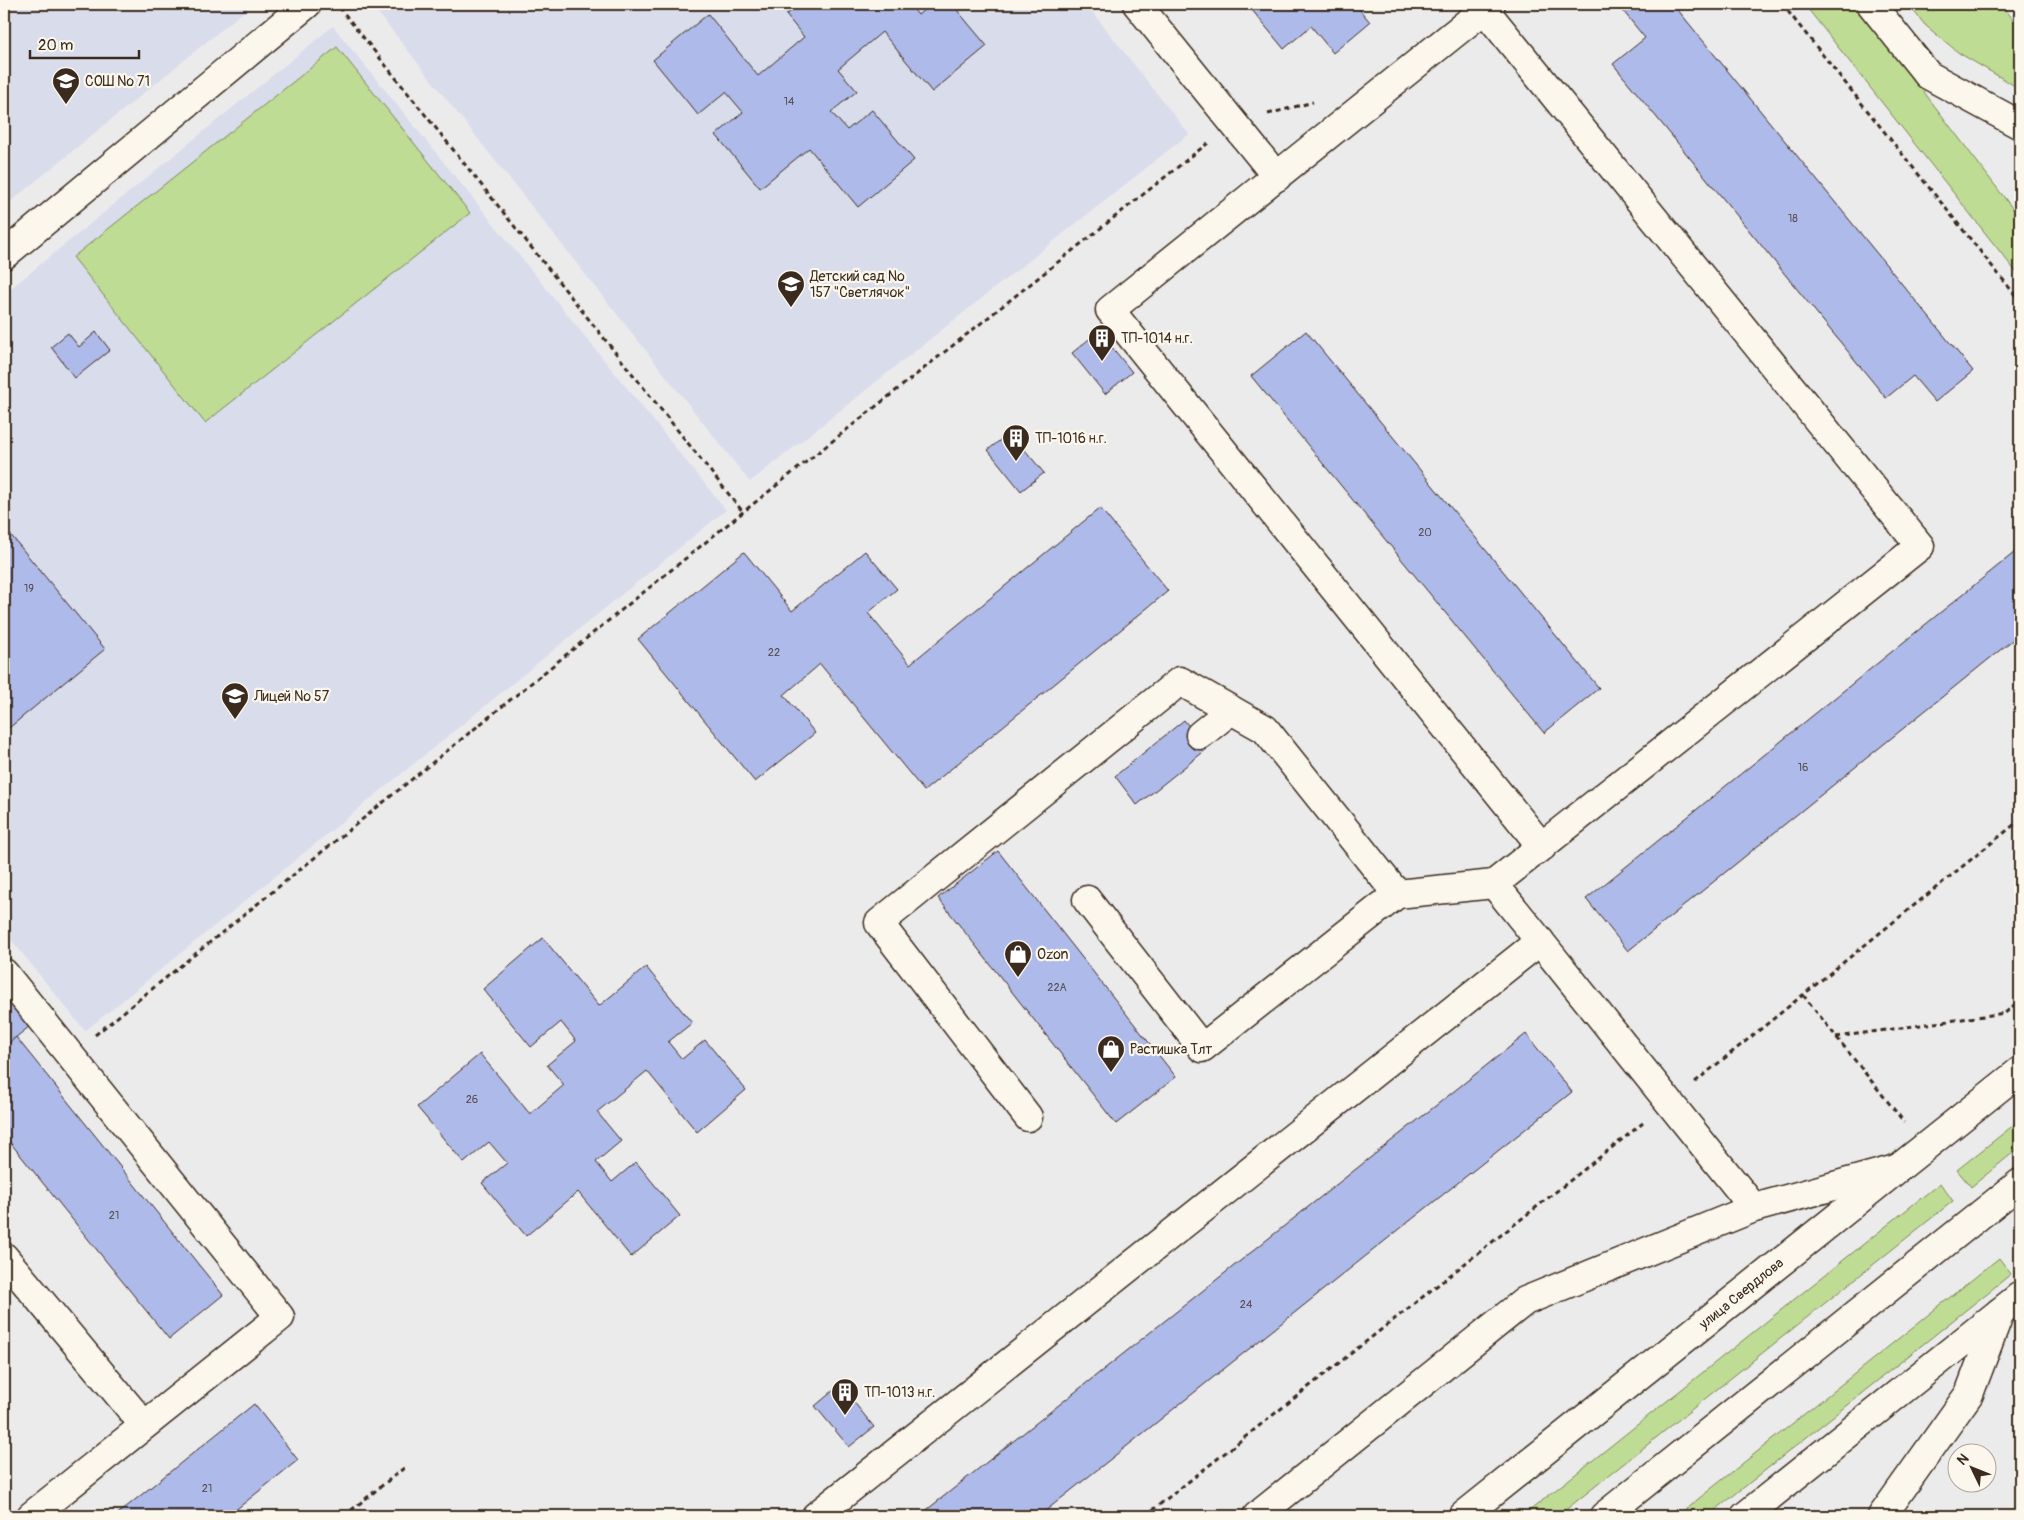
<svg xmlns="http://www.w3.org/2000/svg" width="2024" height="1520" viewBox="0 0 2024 1520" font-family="Pangolin,sans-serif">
<rect width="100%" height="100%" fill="#ecebec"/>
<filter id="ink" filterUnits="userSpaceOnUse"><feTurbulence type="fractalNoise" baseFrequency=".02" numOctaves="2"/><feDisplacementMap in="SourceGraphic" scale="10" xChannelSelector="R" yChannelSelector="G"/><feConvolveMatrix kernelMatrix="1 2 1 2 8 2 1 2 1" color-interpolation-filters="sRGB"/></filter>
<g filter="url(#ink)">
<g fill="#d9dceb">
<polygon points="4,4 253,4 4,207"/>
<polygon points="371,4 1086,4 1189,134 750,482"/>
<polygon points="333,26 726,510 85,1031 4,931 4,294"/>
</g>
<g fill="#bedc93" stroke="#7c8358">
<polygon points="1804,4 1857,4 2013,209 2020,203 2020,277"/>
<polygon points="1908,4 2001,4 2020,28 2020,89 1959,53 1925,25"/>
<polygon points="337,47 470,213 205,423 73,257"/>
<polygon points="2020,1120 2020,1147 1971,1187 1957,1170"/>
<polygon points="1940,1183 1953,1201 1558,1516 1523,1516"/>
<polygon points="1999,1258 2011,1274 1708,1516 1677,1516"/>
</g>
<g fill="#aebaea" stroke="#3b2a1e">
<polygon points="800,4 909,4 918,15 931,4 952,4 987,46 932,92 882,32 838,69 857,91 831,112 847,130 872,110 914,160 858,207 809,148 760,188 716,135 743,112 726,92 698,115 653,60 708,14 758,76 804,37 786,15"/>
<polygon points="1247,4 1355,4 1370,22 1333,53 1311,26 1284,49"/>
<polygon points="1622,4 1673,4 1973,371 1935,402 1913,376 1886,398 1613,64 1645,38 1619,6"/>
<polygon points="1099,331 1132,372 1105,394 1072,353"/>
<polygon points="1306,331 1599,688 1544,733 1251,376"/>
<polygon points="96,332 110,350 75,378 51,347 68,333 79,347"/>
<polygon points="1010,432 1044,473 1021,491 988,450"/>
<polygon points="1100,508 1168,591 924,791 820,664 784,695 815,733 755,782 638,639 744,552 792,611 865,551 897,589 868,613 910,664"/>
<polygon points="4,527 105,649 4,732"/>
<polygon points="2020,548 2020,634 1628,951 1586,899"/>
<polygon points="1184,720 1207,749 1137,805 1115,776"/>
<polygon points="998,851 1176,1077 1116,1124 938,898"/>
<polygon points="543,938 599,1006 646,967 692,1023 668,1042 682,1059 705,1040 746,1090 697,1132 647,1071 597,1112 621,1141 596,1162 612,1182 636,1162 680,1216 631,1257 578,1192 526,1236 482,1183 507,1163 489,1142 464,1163 417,1107 480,1054 530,1114 564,1085 547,1065 576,1041 561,1022 531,1047 483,989"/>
<polygon points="4,993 30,1026 4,1047"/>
<polygon points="1526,1034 1572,1092 1039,1516 919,1516"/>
<polygon points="16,1037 223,1295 169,1339 4,1135 4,1047"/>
<polygon points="840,1385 874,1427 849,1447 815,1406"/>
<polygon points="254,1404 298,1460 228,1516 115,1516"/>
</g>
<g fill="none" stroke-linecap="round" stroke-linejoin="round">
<g stroke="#3b2a1e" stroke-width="31">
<g id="minor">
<polyline points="1137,4 1277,177"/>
<polyline points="1491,4 1110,310 1542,847"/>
<polyline points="1871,4 1928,75 2020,125"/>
<polyline points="4,255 307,4"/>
<polyline points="1200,735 1231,710"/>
<polyline points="1494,884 1754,1208"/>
<polyline points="1087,900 1202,1048 1397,894"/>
<polyline points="4,973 280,1317 31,1516"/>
<polyline points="1028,1117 879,923 1180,681 1265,729 1397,894 1494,884 1920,546 1484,9"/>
<polyline points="4,1257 144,1425"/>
<polyline points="816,1516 1540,941"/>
<polyline points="1257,1516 1525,1301 1754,1208 1896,1169"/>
<polyline points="1882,1516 1969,1394 2000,1312"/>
</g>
</g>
<g stroke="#3b2a1e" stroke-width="31">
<g id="major">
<polyline points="1463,1516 2020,1071"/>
<polyline points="1604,1516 2020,1183"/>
<polyline points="1745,1516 2020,1296"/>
</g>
</g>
<g stroke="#3b2a1e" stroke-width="3" stroke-dasharray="5 4" stroke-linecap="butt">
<polyline points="1782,4 2020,301"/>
<polyline points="339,7 743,512"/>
<polyline points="1268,114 1313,102"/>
<polyline points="1803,995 1904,1122"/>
<polyline points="95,1035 743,512 1208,143"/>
<polyline points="1836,1037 2005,1013 2020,1000"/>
<polyline points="1695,1082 2020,820"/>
<polyline points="344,1516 404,1468"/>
<polyline points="1145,1516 1643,1123"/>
</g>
<use href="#minor" stroke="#fbf7ec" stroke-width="28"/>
<use href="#major" stroke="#fbf7ec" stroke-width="28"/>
</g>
</g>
<defs>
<g id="school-pin" transform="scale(1.4375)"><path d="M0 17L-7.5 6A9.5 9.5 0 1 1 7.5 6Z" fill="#3b2a1e" stroke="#fbf7ec"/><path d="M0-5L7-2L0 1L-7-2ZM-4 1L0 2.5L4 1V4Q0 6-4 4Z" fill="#fff"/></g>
<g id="building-pin" transform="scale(1.4375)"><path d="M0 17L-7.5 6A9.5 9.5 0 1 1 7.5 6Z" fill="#3b2a1e" stroke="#fbf7ec"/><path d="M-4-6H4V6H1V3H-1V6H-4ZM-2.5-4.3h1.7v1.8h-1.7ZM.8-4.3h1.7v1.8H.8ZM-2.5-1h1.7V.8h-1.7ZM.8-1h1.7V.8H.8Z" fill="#fff"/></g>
<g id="shop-pin" transform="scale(1.4375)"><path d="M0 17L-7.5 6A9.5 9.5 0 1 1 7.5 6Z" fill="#3b2a1e" stroke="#fbf7ec"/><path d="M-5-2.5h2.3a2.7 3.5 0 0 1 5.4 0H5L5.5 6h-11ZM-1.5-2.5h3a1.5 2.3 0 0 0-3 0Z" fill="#fff"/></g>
</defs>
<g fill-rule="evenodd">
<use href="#school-pin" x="66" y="81"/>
<use href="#school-pin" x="791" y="284"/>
<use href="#building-pin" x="1102" y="338"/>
<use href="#building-pin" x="1016" y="438"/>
<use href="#school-pin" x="235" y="696"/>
<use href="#shop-pin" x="1018" y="954"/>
<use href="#shop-pin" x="1111" y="1049"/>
<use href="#building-pin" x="845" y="1392"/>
</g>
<g text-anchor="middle" stroke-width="4.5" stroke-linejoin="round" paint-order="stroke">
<g font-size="11" fill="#584e51">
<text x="789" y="105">14</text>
<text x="1793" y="222">18</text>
<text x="1425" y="536">20</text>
<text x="29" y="592">19</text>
<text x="774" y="656">22</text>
<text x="1803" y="771">16</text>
<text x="1057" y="991">22А</text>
<text x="472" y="1103">26</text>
<text x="114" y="1219">21</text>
<text x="1246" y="1308">24</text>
<text x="207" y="1492">21</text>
</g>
<g font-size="14" fill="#3b2a1e" stroke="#fbf7ec" text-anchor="start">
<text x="85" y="86">СОШ № 71</text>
<text x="810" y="281">Детский сад №<tspan x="810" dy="16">157 "Светлячок"</tspan></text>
<text x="1121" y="343">ТП-1014 н.г.</text>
<text x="1035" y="443">ТП-1016 н.г.</text>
<text x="254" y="701">Лицей № 57</text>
<text x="1037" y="959">Ozon</text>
<text x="1130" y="1054">Растишка Тлт</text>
<text x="864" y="1397">ТП-1013 н.г.</text>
</g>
<g font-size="14" fill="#3b2a1e" stroke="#fbf7ec">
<text transform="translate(1741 1293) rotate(-39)" y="5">улица Свердлова</text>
</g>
</g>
<rect width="2024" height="1520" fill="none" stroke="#fbf7ec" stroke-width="20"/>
<rect x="10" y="10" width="2004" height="1500" fill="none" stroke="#3b2a1e" stroke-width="2" filter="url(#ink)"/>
<g transform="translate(1972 1468) rotate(313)"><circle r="24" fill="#fbf7ec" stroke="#aea59a"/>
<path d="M0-4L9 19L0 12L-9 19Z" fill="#3b2a1e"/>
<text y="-8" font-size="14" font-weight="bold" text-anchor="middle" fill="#3b2a1e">N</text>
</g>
<path d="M30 50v8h109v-8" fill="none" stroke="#3b2a1e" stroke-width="2.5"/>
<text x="38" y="50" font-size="15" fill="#3b2a1e" stroke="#fbf7ec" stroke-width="4" paint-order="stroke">20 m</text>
</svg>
